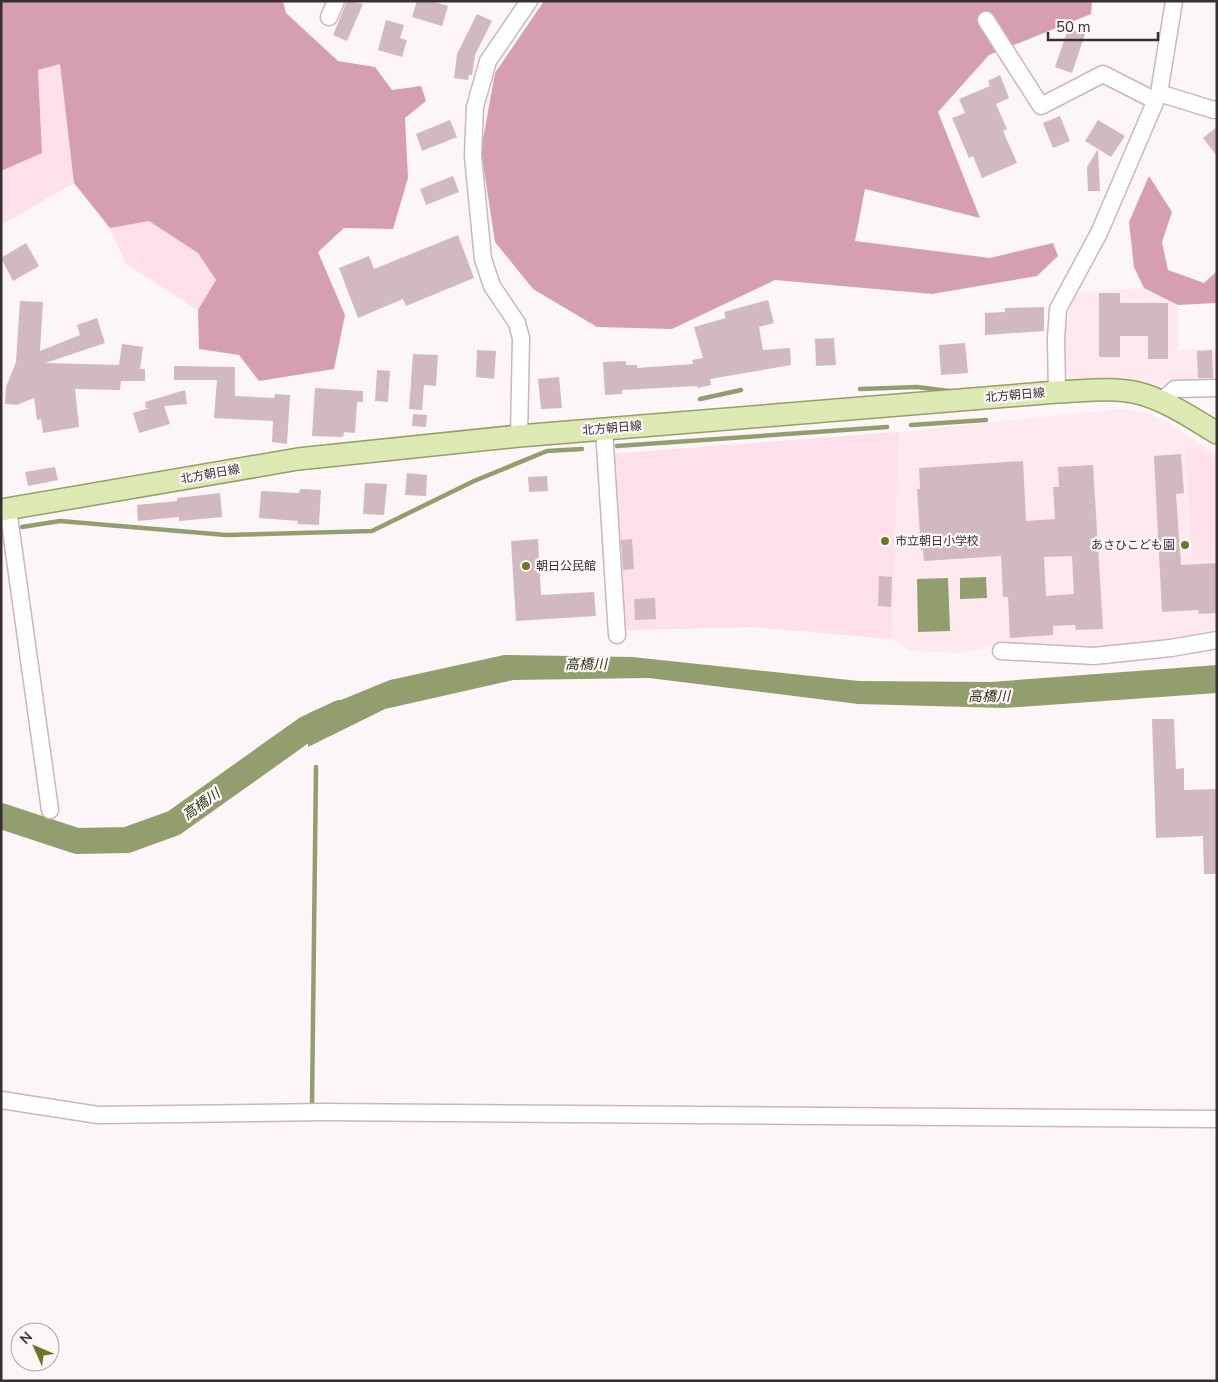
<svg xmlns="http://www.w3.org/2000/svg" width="1218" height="1382" viewBox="0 0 1218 1382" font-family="'Nunito Sans','Noto Sans JP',sans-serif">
<rect width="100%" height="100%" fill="#fcf6f8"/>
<g fill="#fee9ef">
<polygon points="1144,288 1178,305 1178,350 1217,348 1217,383 1151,386 1126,379 1072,382 1065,374 1064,330 1075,292"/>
<polygon points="1119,409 1143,412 1165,421 1217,454 1217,635 1092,652 998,645 960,653 911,651 891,639 753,627 623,630 612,454 899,432"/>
</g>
<g fill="#fde0e9">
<polygon points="60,64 74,183 1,225 1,171 42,153 38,70"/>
<polygon points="149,221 198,253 216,281 198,310 126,264 110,228"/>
<polygon points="899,432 891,639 753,627 623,630 612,454"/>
<polygon points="1198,448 1217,459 1217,559 1193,560 1186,449"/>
</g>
<g fill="#d59fb0">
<polygon points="1,1 283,1 286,13 338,61 375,67 392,90 421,86 426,101 405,118 408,178 393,229 344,228 318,252 345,315 334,369 259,381 239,355 199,349 198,310 216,280 198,253 149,221 110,228 74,183 60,64 38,70 42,153 1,171"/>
<polygon points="544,1 1092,1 1091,14 989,55 938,112 980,218 865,189 855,241 990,258 1053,243 1058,256 1037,276 932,294 775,280 672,329 597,327 533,289 495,242 481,150 495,73"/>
<polygon points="1149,176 1172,212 1162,242 1168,270 1204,283 1217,271 1216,303 1178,305 1144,288 1134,267 1129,222"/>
</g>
<g fill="#939e6f">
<polygon points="986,577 987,598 960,599 960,578"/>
<polygon points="948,578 950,631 918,632 917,579"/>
<polygon points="504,655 632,657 859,681 991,682 1217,665 1217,693 1004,708 858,704 649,678 513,680 385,709 308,747 309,713 390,680"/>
</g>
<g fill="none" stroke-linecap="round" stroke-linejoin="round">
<g stroke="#939e6f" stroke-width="4.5">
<polyline points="860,389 917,387 949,391"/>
<polyline points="700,399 741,390"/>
<polyline points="911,425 986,420"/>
<polyline points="617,446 887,427"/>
<polyline points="22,527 60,521 226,535 372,531 474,481 547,451 582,449"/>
<polyline points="1,531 2,531"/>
<polyline points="312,1104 316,767"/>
</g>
<polyline stroke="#939e6f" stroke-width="26" points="1,816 77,841 127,840 174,823 306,729 340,713"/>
</g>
<g fill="#d2b8bf" fill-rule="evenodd">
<polygon points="347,1 363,4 347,41 333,35"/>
<polygon points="417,1 431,1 448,6 442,26 412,17"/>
<polygon points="477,14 492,21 475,55 472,75 469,75 468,80 454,78 457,54"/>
<polygon points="386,20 404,25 400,38 407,40 402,57 378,50"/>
<polygon points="1068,29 1085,34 1072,73 1055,67"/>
<polygon points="1000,75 1009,98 996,104 1007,129 1003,131 1017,163 982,178 973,156 969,158 952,118 965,113 959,99 990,86 988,81"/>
<polygon points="1060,116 1070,141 1053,148 1043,123"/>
<polygon points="450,120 457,137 422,151 416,134"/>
<polygon points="1098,120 1125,136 1111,157 1098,149 1100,191 1088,191 1087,167 1098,149 1085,141"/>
<polygon points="1217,127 1217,156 1203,138"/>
<polygon points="453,176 459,192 426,205 420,189"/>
<polygon points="458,235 474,278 406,306 403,299 358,318 339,268 369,256 374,269"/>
<polygon points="26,243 39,266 13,281 1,258"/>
<polygon points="1099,293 1120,293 1120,303 1168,303 1168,359 1148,359 1148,336 1120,336 1120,357 1099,357"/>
<polygon points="768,300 774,323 759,327 763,350 790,348 791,365 710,379 711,385 697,388 697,386 622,390 622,394 605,395 603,362 626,361 626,365 637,365 637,368 693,364 692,360 703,358 694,327 726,318 724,312"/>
<polygon points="20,301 43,302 40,351 80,335 77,325 97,318 105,343 45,363 119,365 122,344 143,347 140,369 145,369 145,381 121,381 120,390 75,389 79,427 43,433 41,419 37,420 34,398 17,405 5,404 6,387 16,362"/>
<polygon points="1044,307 1044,331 985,335 985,313 1005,312 1005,308"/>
<polygon points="834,338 836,365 816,366 815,339"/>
<polygon points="965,343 968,373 941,375 939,345"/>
<polygon points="477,350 496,351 494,379 476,377"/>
<polygon points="1212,350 1213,378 1198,378 1197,351"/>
<polygon points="413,354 438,355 436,386 424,385 422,410 409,409"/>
<polygon points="174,366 235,367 235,396 274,398 275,394 290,395 287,444 272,442 273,421 214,418 217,380 174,380"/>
<polygon points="377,370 390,371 388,402 375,401"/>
<polygon points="559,377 562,408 541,409 538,379"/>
<polygon points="315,388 363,391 363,402 357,402 355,433 344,432 343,437 312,436"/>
<polygon points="185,390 187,404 164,406 170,424 139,433 133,413 149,408 146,408 145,402"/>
<polygon points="413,414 427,415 426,427 412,426"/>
<polygon points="1181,454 1184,493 1176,494 1181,565 1217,563 1217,613 1199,614 1198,610 1162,612 1154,456"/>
<path d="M1023 461 1026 521 1055 519 1053 487H1059L1058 467 1093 465 1103 629 1076 630 1075 625 1053 626V635L1010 638 1008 597H1003L1001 556 924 561 923 550H921L917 489H920L919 468ZM1072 556 1074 594 1046 596 1044 557Z"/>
<polygon points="55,467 58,480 28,486 25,472"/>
<polygon points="407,473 427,475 426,496 405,495"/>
<polygon points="547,476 548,491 529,492 528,477"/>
<polygon points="365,483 387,484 384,515 363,514"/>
<polygon points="300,489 321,490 319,525 297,524 298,521 259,518 261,491 299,493"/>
<polygon points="220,493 222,517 179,521 179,517 138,521 137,505 177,501 177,498"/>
<polygon points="538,539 541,595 594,592 596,616 516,621 511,541"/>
<polygon points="632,539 634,569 623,570 621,540"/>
<polygon points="879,576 892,577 891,607 878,606"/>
<polygon points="655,598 656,619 635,620 634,599"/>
<polygon points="1152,719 1174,719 1176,769 1184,768 1184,790 1217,789 1217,874 1204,874 1203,836 1156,838"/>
</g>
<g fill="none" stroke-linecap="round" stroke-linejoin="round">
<g stroke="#ceb4bc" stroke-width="19">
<g id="minor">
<polyline points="329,17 336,1"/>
<polyline points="986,20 1041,106 1103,74 1148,97"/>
<polyline points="1159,93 1214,110 1217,109"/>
<polyline points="1057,392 1056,339 1058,309 1099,233 1159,93 1174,1"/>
<polyline points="1161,401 1175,389 1217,388"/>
<polyline points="604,429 617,635"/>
<polyline points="519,436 521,338 517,323 492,286 483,259 473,156 475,107 488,61 529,1"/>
<polyline points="8,509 50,810"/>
<polyline points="1001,651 1094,656 1171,648 1217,640"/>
<polyline points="1,1100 98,1115 324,1112 1217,1119"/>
</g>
</g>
<g stroke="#959f65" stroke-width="24">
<path id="major" d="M1 510 298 459 519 436 1057 392C1084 391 1112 387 1138 393 1166 400 1192 418 1217 433"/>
</g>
<use href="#minor" stroke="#fff" stroke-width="16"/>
<use href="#major" stroke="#dde9b3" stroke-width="21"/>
</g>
<g fill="#687826" stroke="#fcf6f8" stroke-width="2">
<circle cx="885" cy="541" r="5"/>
<circle cx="1185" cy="545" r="5"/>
<circle cx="526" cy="566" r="5"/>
</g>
<g text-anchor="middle" stroke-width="4.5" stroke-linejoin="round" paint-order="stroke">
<g font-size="12" fill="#392f32" stroke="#fcf6f8">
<text transform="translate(1015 395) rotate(-5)" y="4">北方朝日線</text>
<text transform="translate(612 428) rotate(-5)" y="4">北方朝日線</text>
<text transform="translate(210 474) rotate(-10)" y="4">北方朝日線</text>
</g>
<g font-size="12" fill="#392f32" stroke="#fcf6f8" text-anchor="start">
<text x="895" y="545">市立朝日小学校</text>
<text x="1175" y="549" text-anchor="end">あさひこども園</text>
<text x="536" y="570">朝日公民館</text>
</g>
<g font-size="14" font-style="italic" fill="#2d350f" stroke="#fcf6f8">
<text transform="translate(586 664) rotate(-1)" y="5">高橋川</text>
<text x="989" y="701">高橋川</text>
<text transform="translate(201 804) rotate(-36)" y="5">高橋川</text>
</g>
</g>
<rect width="1218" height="1382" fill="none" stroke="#392f32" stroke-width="5"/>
<g transform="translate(35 1347) rotate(315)"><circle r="24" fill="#fcf6f8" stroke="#aea6a9"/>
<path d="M0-4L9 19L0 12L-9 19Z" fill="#687826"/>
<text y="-8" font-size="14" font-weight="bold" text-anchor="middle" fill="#392f32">N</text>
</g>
<path d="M1048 32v8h110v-8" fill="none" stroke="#392f32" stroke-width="2.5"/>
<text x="1056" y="32" font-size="15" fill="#392f32" stroke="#fcf6f8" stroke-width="4" paint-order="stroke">50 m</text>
</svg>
